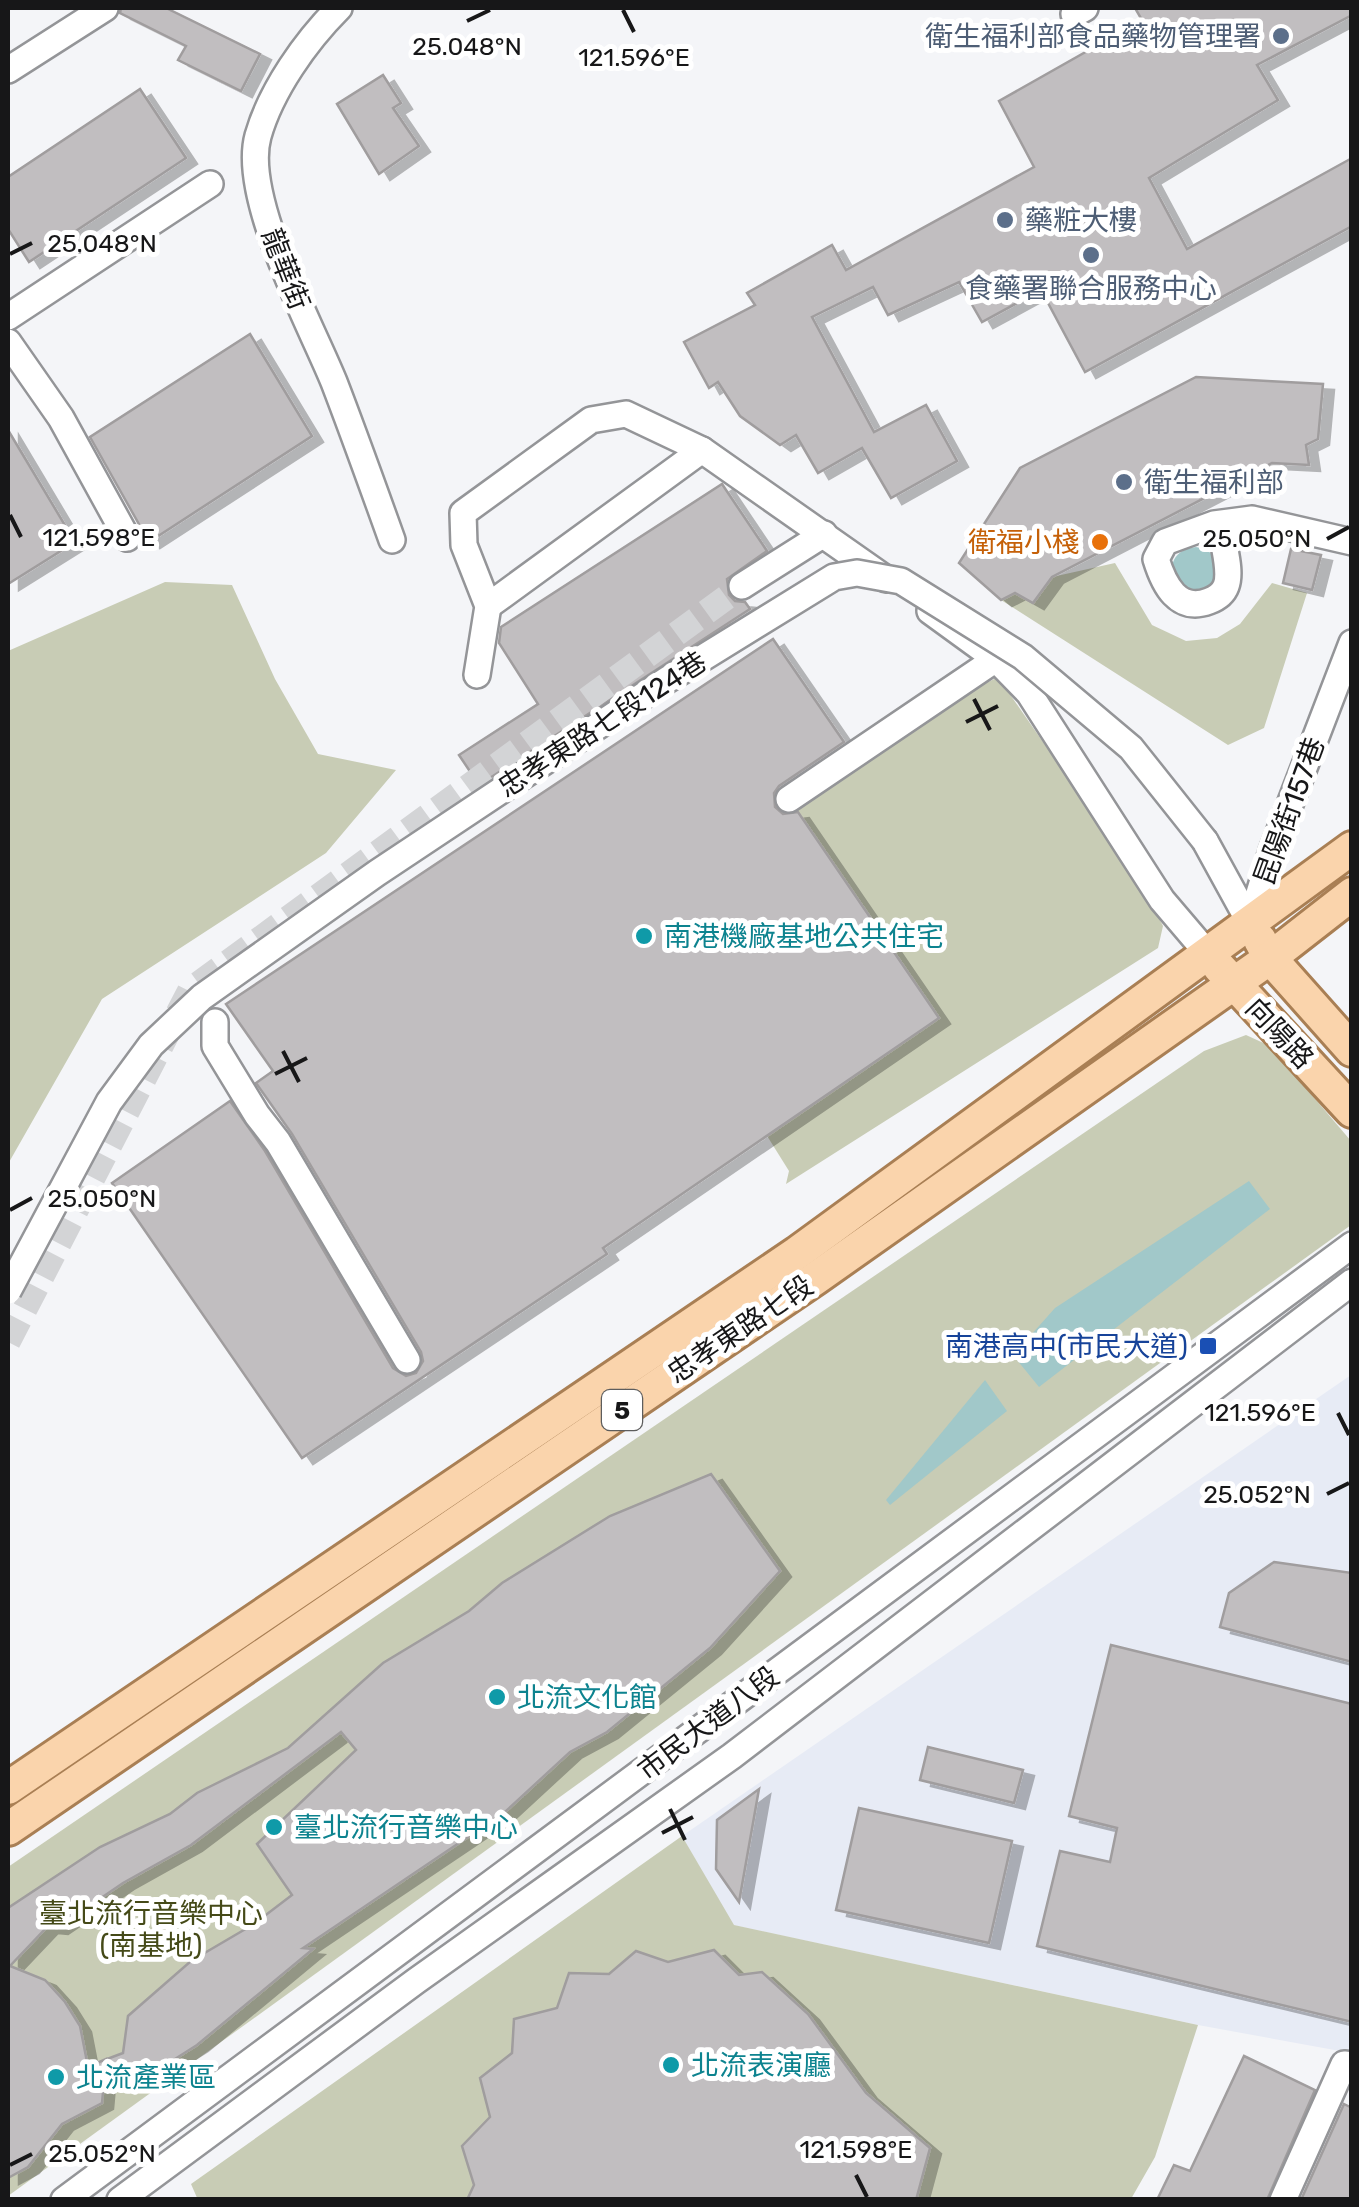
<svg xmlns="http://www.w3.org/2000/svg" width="1359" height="2207" viewBox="0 0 1359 2207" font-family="Rubik,'Noto Sans TC',sans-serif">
<defs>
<filter id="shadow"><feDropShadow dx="11" dy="6" stdDeviation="0" flood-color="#0004"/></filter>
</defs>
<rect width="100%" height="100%" fill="#f4f5f8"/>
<polygon fill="#e7ebf5" points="1351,1375 1351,2053 1198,2025 733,1925 682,1836"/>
<g fill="#c8ccb5">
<polygon points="1115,563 1152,625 1186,641 1217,638 1240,624 1272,583 1307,593 1264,728 1228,745 1001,600 1015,593 1033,603 1052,577"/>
<polygon points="165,582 232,585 275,679 318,754 396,770 326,853 102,999 8,1164 8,651"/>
<polygon points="998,677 1144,888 1163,926 1158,948 786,1184 789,1171 764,1131 939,1018 783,789"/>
<polygon points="1246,1035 1270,1046 1351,1141 1351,1225 8,2196 8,1867 1204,1051"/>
<polygon points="682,1836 734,1925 1198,2025 1155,2157 1131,2199 198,2200 191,2184"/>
</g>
<g fill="#a1c8c9">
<path d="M1196 547C1220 551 1221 569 1212 588L1190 595 1171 572C1172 556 1181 549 1196 547Z"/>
<polygon points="1249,1181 1270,1209 1039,1387 1013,1355 1055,1308"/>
<polygon points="985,1380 1007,1411 890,1505 886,1500"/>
</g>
<g fill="#c1bec0" stroke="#a09d9e" stroke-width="2.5" filter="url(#shadow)">
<polygon points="121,8 166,8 260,54 241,91 178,60 186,46 120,13"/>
<polygon points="1135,8 1352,8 1352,15 1257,65 1278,100 1149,178 1187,249 1352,158 1352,226 1085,372 1041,290 982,322 959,282 888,315 873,287 812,317 874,432 926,405 957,461 891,498 862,448 818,473 796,435 780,445 740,416 718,382 709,388 684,342 755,305 747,293 832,245 846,270 1034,167 999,101 1142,20"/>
<polygon points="383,75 401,103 393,108 419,146 379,174 337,104"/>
<polygon points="140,89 186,158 29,262 8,229 8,177"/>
<polygon points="250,334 312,436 149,542 90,437"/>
<polygon points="1196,377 1323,384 1318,439 1306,445 1309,465 1272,463 1052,577 1033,603 1015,593 1001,600 959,563 1020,468"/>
<polygon points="8,430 75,542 8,584"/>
<polygon points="722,484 767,551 727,579 729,595 735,601 745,602 750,609 479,785 459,755 538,704 499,643 501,627"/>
<polygon points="1291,549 1321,555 1312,590 1283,583"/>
<polygon points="773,639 844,742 779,786 774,793 775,807 783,814 798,812 939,1018 603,1248 607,1254 302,1458 112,1183 230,1101 265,1151 393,1368 406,1376 416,1373 423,1361 421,1352 292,1134 256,1083 273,1071 226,1004"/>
<polygon points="711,1474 780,1571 710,1648 607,1732 570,1752 505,1812 303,1948 313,1949 197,2045 134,2085 107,2059 123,2053 128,2016 191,1961 254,1924 292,1895 257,1844 356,1750 341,1732 191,1845 123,1883 57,1928 47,1927 10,1966 45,1980 65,2002 80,2026 88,2067 106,2059 102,2103 62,2124 28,2167 8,2178 8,1908 100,1847 170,1814 197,1793 288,1748 383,1663 469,1611 502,1583 610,1516"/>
<polygon points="1274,1562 1352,1573 1352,1662 1220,1627 1229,1593"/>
<polygon points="1111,1645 1352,1704 1352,2022 1037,1946 1060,1851 1110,1862 1117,1828 1069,1816"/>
<polygon points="928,1747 1023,1770 1014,1803 920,1780"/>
<polygon points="759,1789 739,1902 716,1869 717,1820"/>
<polygon points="859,1808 1012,1841 989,1943 836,1910"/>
<polygon points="714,1950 739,1975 762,1972 808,2014 866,2093 930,2148 916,2200 467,2200 474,2185 462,2146 490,2117 480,2078 512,2053 514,2019 557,2008 569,1973 609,1974 636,1951 668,1962"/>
<polygon points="1244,2056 1315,2090 1267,2200 1157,2200 1174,2165 1190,2171"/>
<polygon points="1344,2104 1352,2108 1352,2200 1301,2200"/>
</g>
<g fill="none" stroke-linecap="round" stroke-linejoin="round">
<polyline stroke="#d3d4d6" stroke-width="25" stroke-dasharray="25 12" stroke-linecap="butt" points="8,1342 190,990 742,586"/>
<g stroke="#949598" stroke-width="30">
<g id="minor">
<path d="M339 8C306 41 271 90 258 136 241 197 310 323 334 382 354 434 373 487 392 540"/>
<polyline points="1074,14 1085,8"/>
<polyline points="8,70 105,8"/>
<polyline points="8,317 210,184"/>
<polyline points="8,342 61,418 127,538"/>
<path d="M1252 519 1223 539C1225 552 1231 573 1226 586 1223 594 1217 598 1209 601 1178 613 1164 585 1156 559L1165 542 1214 524 1252 519 1352 542"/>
<polyline points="742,586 824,534"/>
<polyline points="488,606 702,450"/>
<polyline points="930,611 996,659"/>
<polyline points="477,675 488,606 464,545 463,513 591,420 626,414 702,450 886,579"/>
<polyline points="789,799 996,659 1029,693 1162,900 1208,954"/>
<polyline points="1205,841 1250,923"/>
<polyline points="1250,923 1272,851 1352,643"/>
<polyline points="215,1022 215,1046 257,1115 278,1142 407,1360"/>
<polyline points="64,2200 1352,1245"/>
<polyline points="120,2200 416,1981 732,1756 1352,1282"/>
<polyline points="1283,2200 1344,2064 1352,2065"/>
</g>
</g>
<g stroke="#a97f54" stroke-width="38">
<g id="major">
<polyline points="1260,940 1270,958 1352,1050"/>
<polyline points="1219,967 1352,1111"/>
<polyline points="8,1788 797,1253 1352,848"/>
<polyline points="8,1829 816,1278 1270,958 1352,894"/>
</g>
</g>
<use href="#minor" stroke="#fff" stroke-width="25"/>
<use href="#major" stroke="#fad4ac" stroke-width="32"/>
<g stroke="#949598" stroke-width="30" stroke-linecap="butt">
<polyline id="minor-bridge" points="8,1291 109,1102 151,1045 202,997 377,873 667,680 834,577 857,573 901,581 1023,657 1131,748 1205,841"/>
</g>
<use href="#minor-bridge" stroke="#fff" stroke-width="25"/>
</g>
<path fill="none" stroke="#171718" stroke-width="4" d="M623 10 634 32M467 21 490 10M10 254 32 243M10 515 21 537M1327 539 1349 527M974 699 990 730M966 722 998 706M283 1051 299 1082M275 1074 307 1058M10 1210 32 1198M1338 1413 1349 1435M1327 1494 1349 1483M670 1809 685 1840M662 1833 693 1817M10 2165 32 2154M856 2175 867 2197"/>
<g fill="#5c6f8a" stroke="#fff" stroke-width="4">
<circle cx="1281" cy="36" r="10"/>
<circle cx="1005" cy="220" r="10"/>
<circle cx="1091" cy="255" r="10"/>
<circle cx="1124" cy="482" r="10"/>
</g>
<circle fill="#e8710a" stroke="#fff" stroke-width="4" cx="1100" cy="542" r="10"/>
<g fill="#0f9aa8" stroke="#fff" stroke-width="4">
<circle cx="644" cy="936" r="10"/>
<circle cx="497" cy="1697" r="10"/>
<circle cx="274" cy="1827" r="10"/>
<circle cx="671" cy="2065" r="10"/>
<circle cx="56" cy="2077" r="10"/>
</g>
<rect fill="#1a4fb4" stroke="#fff" stroke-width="4" x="1198" y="1336" width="20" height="20" rx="5"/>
<g text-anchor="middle" stroke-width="10" stroke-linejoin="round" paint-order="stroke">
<rect fill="#fff" stroke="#5d5d5d" stroke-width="2.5" x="602" y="1390" width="40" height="40" rx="8"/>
<g font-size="25" font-weight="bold" fill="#171718">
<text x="622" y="1419">5</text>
</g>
<g font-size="28" fill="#4e5e75" stroke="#fff" text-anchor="start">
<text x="1261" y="46" text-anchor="end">衛生福利部食品藥物管理署</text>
<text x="1025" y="230">藥粧大樓</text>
<text x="1091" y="298" text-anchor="middle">食藥署聯合服務中心</text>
<text x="1144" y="492">衛生福利部</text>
</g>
<g font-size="28" fill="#171718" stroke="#fff">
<text transform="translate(286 269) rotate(69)" y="10">龍華街</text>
<text transform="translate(602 724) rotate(-33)" y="10">忠孝東路七段124巷</text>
<text transform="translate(1289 811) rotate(-70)" y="10">昆陽街157巷</text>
<text transform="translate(1280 1033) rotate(47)" y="10">向陽路</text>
<text transform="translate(740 1329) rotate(-34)" y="10">忠孝東路七段</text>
<text transform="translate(708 1723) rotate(-37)" y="10">市民大道八段</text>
</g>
<g font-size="28" fill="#c56008" stroke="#fff" text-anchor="end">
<text x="1080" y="552">衛福小棧</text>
</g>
<g font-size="28" fill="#0d838f" stroke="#fff" text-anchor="start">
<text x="664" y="946">南港機廠基地公共住宅</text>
<text x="517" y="1707">北流文化館</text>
<text x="294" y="1837">臺北流行音樂中心</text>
<text x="691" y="2075">北流表演廳</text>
<text x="76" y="2087">北流產業區</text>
</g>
<g font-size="28" fill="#164399" stroke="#fff" text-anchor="end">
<text x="1188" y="1356">南港高中(市民大道)</text>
</g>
<g font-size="28" fill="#454a18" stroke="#fff">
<text x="151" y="1923">臺北流行音樂中心<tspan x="151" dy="32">(南基地)</tspan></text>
</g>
</g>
<g font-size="25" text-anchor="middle" fill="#171718" stroke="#fff" stroke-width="10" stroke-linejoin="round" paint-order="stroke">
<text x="467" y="55">25.048°N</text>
<text x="634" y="66">121.596°E</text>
<text x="102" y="252">25.048°N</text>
<text x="99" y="546">121.598°E</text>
<text x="1257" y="547">25.050°N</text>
<text x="102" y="1207">25.050°N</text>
<text x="1260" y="1421">121.596°E</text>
<text x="1257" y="1503">25.052°N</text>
<text x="856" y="2158">121.598°E</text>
<text x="102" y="2162">25.052°N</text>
</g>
<rect width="1359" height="2207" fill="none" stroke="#171718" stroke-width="20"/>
</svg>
